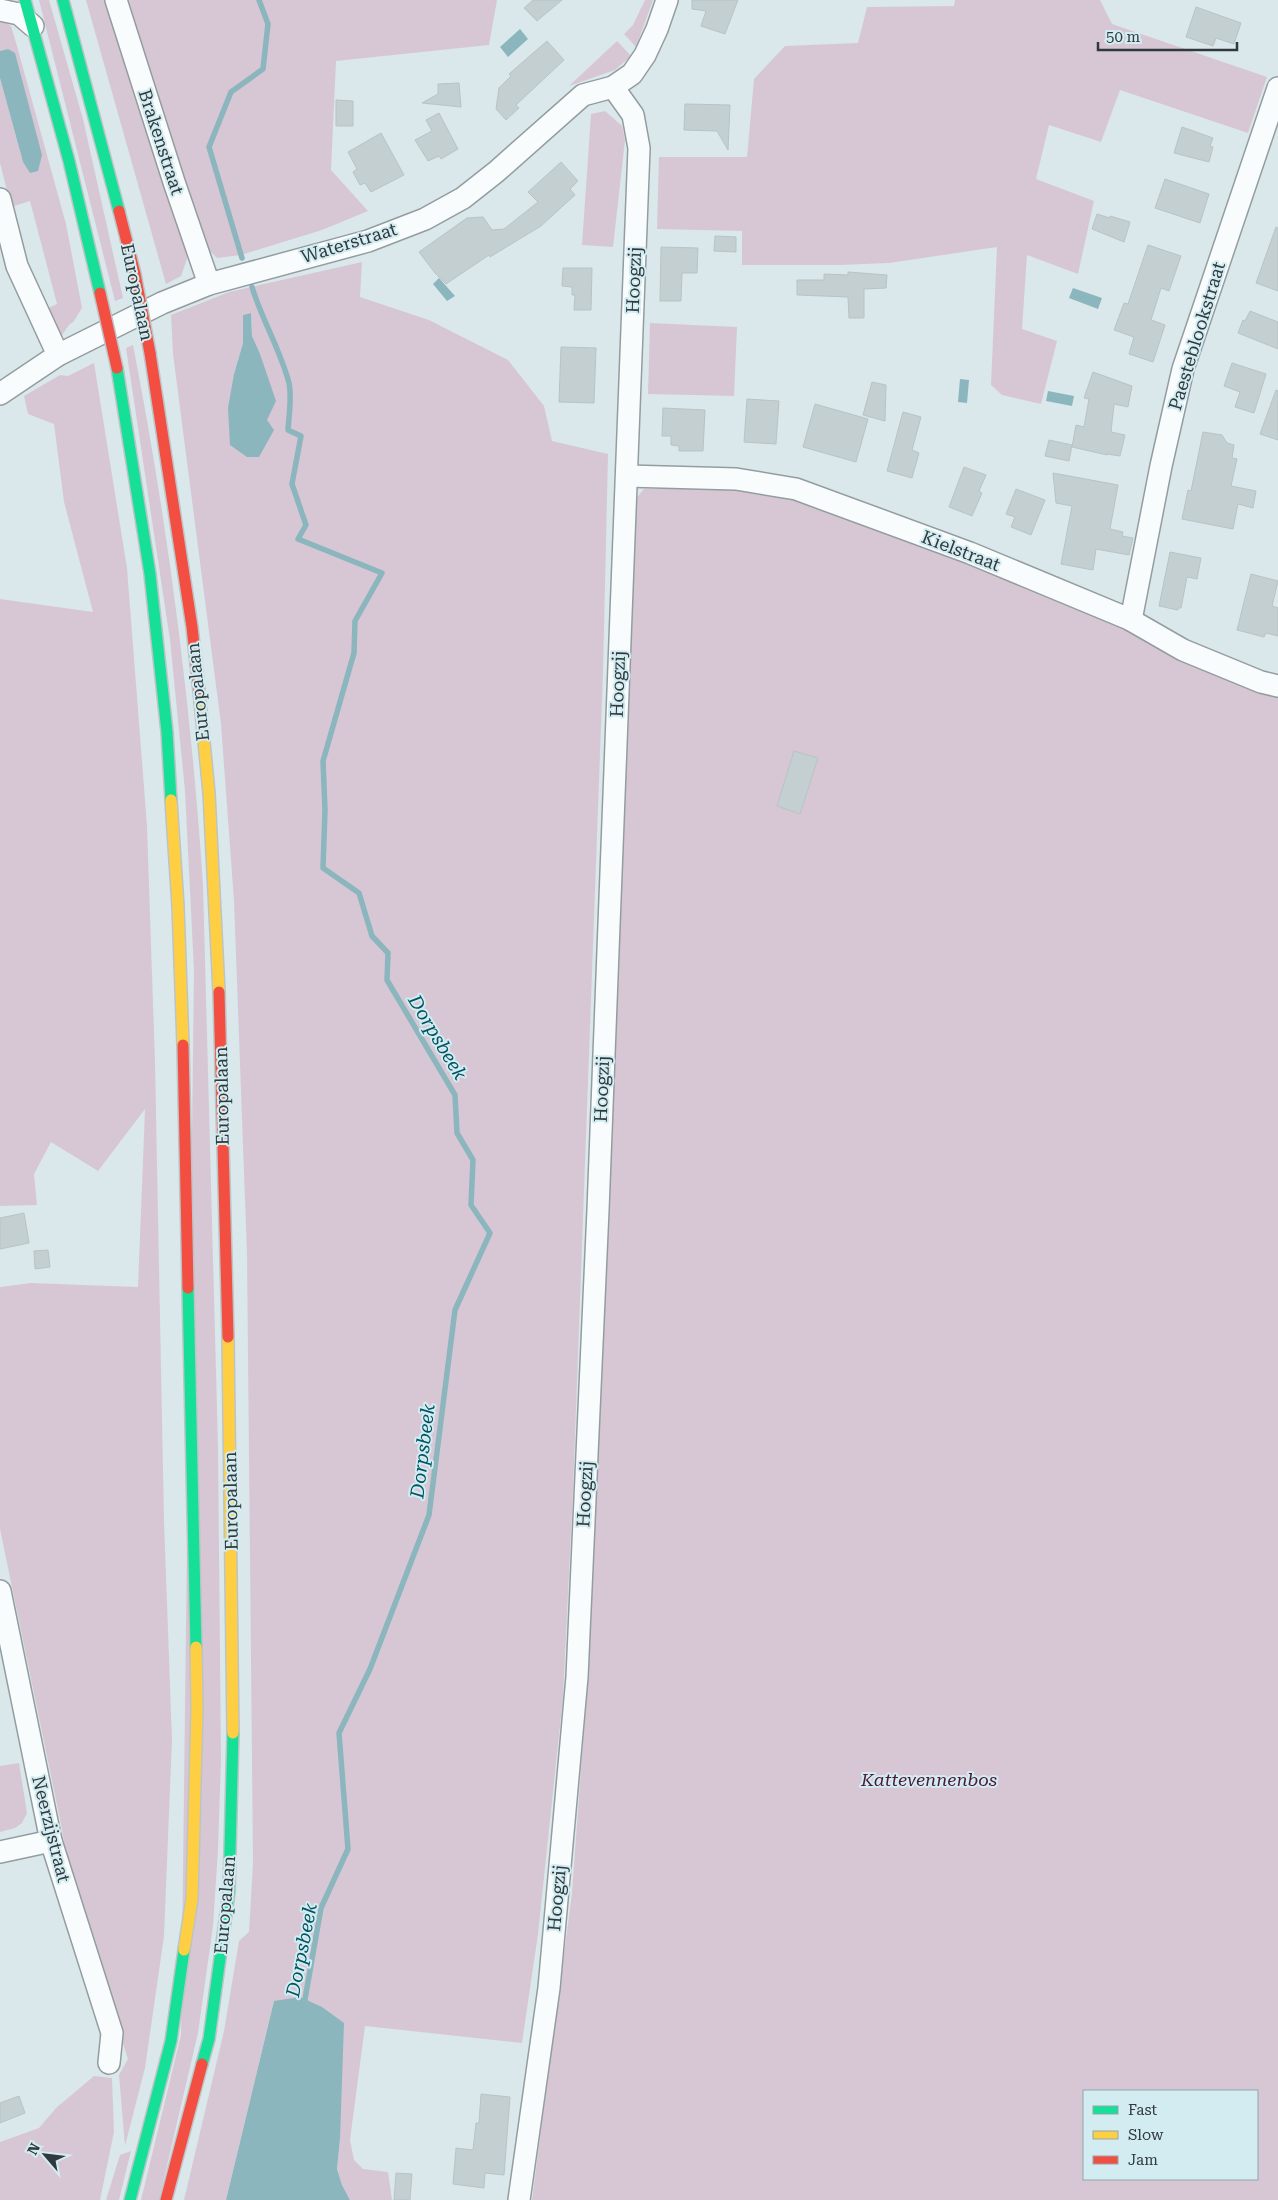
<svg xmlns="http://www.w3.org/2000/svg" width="1278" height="2200" viewBox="0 0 1278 2200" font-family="'Roboto Serif',serif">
<rect width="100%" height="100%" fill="#dae8eb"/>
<g fill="#d7c7d4" fill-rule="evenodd">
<polygon points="39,0 49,0 83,119 123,298 115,301"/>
<polygon points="86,0 107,0 186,248 188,256 181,276 166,284"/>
<polygon points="124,0 497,0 489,45 336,61 331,170 368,211 322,230 241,255 217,258 206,247"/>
<polygon points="645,0 653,0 636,47 624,34 633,25"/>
<polygon points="955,0 1100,0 1112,24 1267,77 1248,133 1120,90 1101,142 1049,125 1036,179 1094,201 1078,274 1027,255 1022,329 1057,341 1041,404 1002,395 991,385 997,247 889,263 839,265 742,265 742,231 657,229 659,157 747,157 754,79 785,46 858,43 867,7 954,6"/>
<polygon points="0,20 11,26 15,39 66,224 82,308 74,321 69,325 62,335 58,333 44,310 57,304 30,201 11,207 0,163 0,78 23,162 8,49 0,51"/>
<polygon points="617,41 631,56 615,70 569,86"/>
<polygon points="605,111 622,126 625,140 613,247 582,245 591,114"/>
<path d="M362 262 360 297 429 320 508 360 544 406 552 441 608 454 603 673 573 1491 563 1697 538 1934 522 2043 365 2026 350 2140 354 2160 363 2169 388 2172 392 2200H350L342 2185 337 2169 340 2139 274 2001 226 2200H184L224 2031 239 1941 249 1932 253 1863 247 1254 234 901 221 724 173 354 171 315 229 292ZM251 313 252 336 267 377V420L234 374 243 343V315Z"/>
<polygon points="650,323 737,327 734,396 648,394"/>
<path d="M133 345C168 524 191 704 203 885L218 1446 221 1760 218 1850 213 1926 198 2033 159 2200H141L181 2035 194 971 185 791 170 640 126 348Z"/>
<polygon points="94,363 127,568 147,826 155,1062 164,1520 172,1740 164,1936 145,2068 125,2146 119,2075 128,2059 68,1872 62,1829 0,1529 0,1287 31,1283 138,1287 145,1109 98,1171 51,1142 34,1174 37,1205 0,1206 0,599 93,612 64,502 54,424 28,414 24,396 60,375 68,376"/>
<path d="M644 489H742L795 497 1120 624 1233 682 1278 693V2200H532L572 1893 587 1686 600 1399 634 501ZM1084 2091H1257V2179H1084Z"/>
<polygon points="19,1763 27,1813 22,1823 15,1828 0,1832 0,1766"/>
<polygon points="94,2076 112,2078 114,2132 100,2200 0,2200 0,2142 39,2128 56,2108"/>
<polygon points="131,2151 119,2200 106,2200 120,2155"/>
</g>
<g fill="#8bb6be">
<polygon points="520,29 528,39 508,57 500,47"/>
<polygon points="8,49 15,53 42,155 38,171 30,173 23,162 0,78 0,51"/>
<polygon points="439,278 455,296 447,301 433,284"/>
<polygon points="1073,288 1102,298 1098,309 1069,298"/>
<polygon points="251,313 252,336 260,354 276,401 267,420 274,430 259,457 247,457 230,445 228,408 234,374 243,343 243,315"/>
<polygon points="960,379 969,380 967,403 958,402"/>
<polygon points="1048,391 1074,396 1072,406 1046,401"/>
<polygon points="300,1997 322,2007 344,2023 340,2139 337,2169 342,2185 350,2200 226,2200 274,2001"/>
</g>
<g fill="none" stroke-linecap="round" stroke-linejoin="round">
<g stroke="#8bb6be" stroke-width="5.5">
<polyline points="242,258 209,147 231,92 263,69 268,24 259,0"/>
<path d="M252 287C262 320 280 349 289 383 292 397 289 415 288 430L301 436 292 484 306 525 298 539 382 573 355 621 354 653 323 761 325 810 323 868 359 893 372 936 388 953 387 980 455 1095 457 1133 473 1160 471 1205 490 1233 455 1310 429 1515 370 1669 339 1733 348 1849 321 1908 304 2005"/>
</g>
</g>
<g fill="#c4cfd1" stroke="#b8c3c5">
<polygon points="533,0 562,0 537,21 524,8"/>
<polygon points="692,0 738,0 725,34 701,26 706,11 692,9"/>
<polygon points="1196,7 1241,23 1234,44 1216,38 1213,46 1186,37"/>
<polygon points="547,41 564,60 516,105 519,108 506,120 496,109 499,88 511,76 509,74"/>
<polygon points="459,83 461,107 422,103 438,94 438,84"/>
<polygon points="336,100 353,101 353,126 336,126"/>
<polygon points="685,104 730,105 728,150 717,131 684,130"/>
<polygon points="439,113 458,149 441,159 439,156 428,161 415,140 432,131 426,120"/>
<polygon points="1182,127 1213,138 1210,146 1213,147 1209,162 1174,153"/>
<polygon points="381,133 404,175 371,192 365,183 360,185 353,172 357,169 348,152"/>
<polygon points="561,162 578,181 570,189 575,195 541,226 490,257 489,255 446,284 435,273 419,252 467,218 483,217 492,230 504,229 538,202 528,192"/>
<polygon points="1165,179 1209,194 1200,223 1155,208"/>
<polygon points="1097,214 1110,218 1110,216 1130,222 1124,242 1092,229"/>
<polygon points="1276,227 1278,228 1278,291 1256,283"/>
<polygon points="715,236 736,237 736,252 714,251"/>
<polygon points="1148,245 1181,256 1169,291 1161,288 1151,320 1165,325 1153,362 1129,354 1134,337 1114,330 1124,303 1128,304"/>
<polygon points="661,247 698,248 697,273 682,273 681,301 660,301"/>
<polygon points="563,268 592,268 591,310 574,310 575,295 572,295 572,287 562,286"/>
<polygon points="848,272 887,275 886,288 864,289 864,318 849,318 848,297 797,295 797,280 824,280 824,274 848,275"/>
<polygon points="1250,311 1278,322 1278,349 1238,333 1243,320 1245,321"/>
<polygon points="561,347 596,348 594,403 559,402"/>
<polygon points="1232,363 1266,374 1254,413 1235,407 1240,392 1224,386"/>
<polygon points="1093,372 1132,386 1128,407 1114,404 1111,432 1125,435 1120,456 1107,454 1107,455 1072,447 1076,425 1084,427 1089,399 1084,398"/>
<polygon points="872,382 886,385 885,421 863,415"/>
<polygon points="1276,390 1278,391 1278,440 1260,434"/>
<polygon points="747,399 779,401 776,444 744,442"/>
<polygon points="815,404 868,419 856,462 803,447"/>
<polygon points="663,408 705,410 703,451 679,451 679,446 671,445 671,436 662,436"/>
<polygon points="903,412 921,417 912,450 919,453 912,478 887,471"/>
<polygon points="1203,432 1222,435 1227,443 1234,445 1232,458 1237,459 1231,486 1256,491 1253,508 1238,504 1233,529 1182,519 1188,490 1191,491"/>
<polygon points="1049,440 1072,445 1069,461 1045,456"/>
<polygon points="964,467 986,475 979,491 982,493 972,516 949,507"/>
<polygon points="1053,473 1118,485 1110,529 1123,532 1122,536 1133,538 1129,555 1096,549 1093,570 1061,564 1072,506 1056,503"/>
<polygon points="1016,489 1045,500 1031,535 1011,527 1015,517 1006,514"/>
<polygon points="1170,552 1201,558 1197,579 1187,577 1181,608 1178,608 1178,610 1159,606"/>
<polygon points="1251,574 1278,581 1272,606 1278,608 1278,636 1266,633 1264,637 1237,630"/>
<polygon points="794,751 818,758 800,814 777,806"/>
<polygon points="24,1213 29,1243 0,1249 0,1218"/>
<polygon points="48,1250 50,1267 35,1269 34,1251"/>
<polygon points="481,2094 510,2097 504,2175 485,2173 484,2188 453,2184 456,2148 473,2150 476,2123 479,2123"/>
<polygon points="19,2096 25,2113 0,2123 0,2103"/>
<polygon points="396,2173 412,2174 410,2200 394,2200"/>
</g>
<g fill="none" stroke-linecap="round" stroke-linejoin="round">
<g stroke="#939da0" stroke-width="24">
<g id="street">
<polyline points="116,0 174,182 209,284"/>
<polyline points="0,10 19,14 33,26"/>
<polyline points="0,199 17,266 58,355"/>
<polyline points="0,394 58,355 162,303 209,284 368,241 425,219 463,198 496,172 583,95 613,87 632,74 645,55 657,29 667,0"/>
<polyline points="627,476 736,479 796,489 970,553 1129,619 1183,650 1261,682 1278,686"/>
<polyline points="1131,620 1161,466 1183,369 1278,88"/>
<polyline points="0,1591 51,1841 112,2033 109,2063"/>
<polyline points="0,1852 51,1841"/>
<polyline points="519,2200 549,1988 577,1677 598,1210 639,148 633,115 613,87"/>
</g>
</g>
<g stroke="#bdc4c6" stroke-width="14">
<g id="fast">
<polyline points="25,0 69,161 100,293"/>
<polyline points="63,0 119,211"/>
<polyline points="117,368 150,574 167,732 171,800"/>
<polyline points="188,1288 196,1647"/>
<polyline points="202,2064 209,2039 229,1892 233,1733"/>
<polyline points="130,2200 171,2041 184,1950"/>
</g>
</g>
<g stroke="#bdc4c6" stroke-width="14">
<g id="slow">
<polyline points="199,691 209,793 219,992"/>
<polyline points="171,800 178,906 183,1045"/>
<polyline points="228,1337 233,1733"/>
<polyline points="184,1950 192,1899 197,1709 196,1647"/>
</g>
</g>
<g stroke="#bdc4c6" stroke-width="14">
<g id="jam">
<polyline points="119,211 135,274"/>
<polyline points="150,353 192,627 199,691"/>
<polyline points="219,992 228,1337"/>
<polyline points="183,1045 188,1288"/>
<polyline points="166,2200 202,2064"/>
</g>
</g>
<use href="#street" stroke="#f9fcfc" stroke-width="21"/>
<use href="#fast" stroke="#16e098" stroke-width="11"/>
<use href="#slow" stroke="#ffcf43" stroke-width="11"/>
<use href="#jam" stroke="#f24e42" stroke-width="11"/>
<g stroke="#bdc4c6" stroke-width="14" stroke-linecap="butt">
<g id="jam-bridge">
<polyline points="135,274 150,353"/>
<polyline points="100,293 117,368"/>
</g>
</g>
<use href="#jam-bridge" stroke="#f24e42" stroke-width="11"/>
</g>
<g text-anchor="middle" stroke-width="4" stroke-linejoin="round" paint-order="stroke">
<g font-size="18" fill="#303a3c" stroke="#d3ecf2">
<text transform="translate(161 142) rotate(72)" y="6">Brakenstraat</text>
<text transform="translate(349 243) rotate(-17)" y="6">Waterstraat</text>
<text transform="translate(634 280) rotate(-88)" y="6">Hoogzij</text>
<text transform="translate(137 292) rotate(78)" y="6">Europalaan</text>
<text transform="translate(1197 336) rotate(-73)" y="6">Paesteblookstraat</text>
<text transform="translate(961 551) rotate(21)" y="6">Kielstraat</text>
<text transform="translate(618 684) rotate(-88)" y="6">Hoogzij</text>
<text transform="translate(198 692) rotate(-96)" y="6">Europalaan</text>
<text transform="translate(602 1089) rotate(-88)" y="6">Hoogzij</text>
<text transform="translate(222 1096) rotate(-91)" y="6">Europalaan</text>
<text transform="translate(585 1494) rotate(-87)" y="6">Hoogzij</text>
<text transform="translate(231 1501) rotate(-91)" y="6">Europalaan</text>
<text transform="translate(51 1829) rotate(76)" y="6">Neerzijstraat</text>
<text transform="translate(557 1898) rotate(-85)" y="6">Hoogzij</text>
<text transform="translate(225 1905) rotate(-85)" y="6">Europalaan</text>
</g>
<g font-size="18" font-style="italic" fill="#4c1738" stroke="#d3ecf2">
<text x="929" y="1786">Kattevennenbos</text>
</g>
<g font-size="19" font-style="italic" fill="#005461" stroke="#d3ecf2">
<text transform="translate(438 1037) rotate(59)" y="7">Dorpsbeek</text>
<text transform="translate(422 1451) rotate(-83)" y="7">Dorpsbeek</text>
<text transform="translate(301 1950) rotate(-79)" y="7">Dorpsbeek</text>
</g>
</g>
<rect x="1083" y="2090" width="175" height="90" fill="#d3ecf2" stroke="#92a5a9"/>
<rect x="1093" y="2106" width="25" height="8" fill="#16e098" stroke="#92a5a9"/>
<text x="1128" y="2115" font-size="15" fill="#303a3c">Fast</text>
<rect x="1093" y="2131" width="25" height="8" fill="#ffcf43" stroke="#92a5a9"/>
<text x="1128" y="2140" font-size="15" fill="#303a3c">Slow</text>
<rect x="1093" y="2156" width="25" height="8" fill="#f24e42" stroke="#92a5a9"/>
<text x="1128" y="2165" font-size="15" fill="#303a3c">Jam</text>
<g transform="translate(45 2155) rotate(298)" stroke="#d3ecf2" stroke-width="4" paint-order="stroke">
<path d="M0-4L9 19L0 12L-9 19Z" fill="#303a3c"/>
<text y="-8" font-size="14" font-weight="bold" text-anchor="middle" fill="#303a3c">N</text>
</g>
<path d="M1098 42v8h139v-8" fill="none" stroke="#303a3c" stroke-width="2.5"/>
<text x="1106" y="42" font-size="15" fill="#303a3c" stroke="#d3ecf2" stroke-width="4" paint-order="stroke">50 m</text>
</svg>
